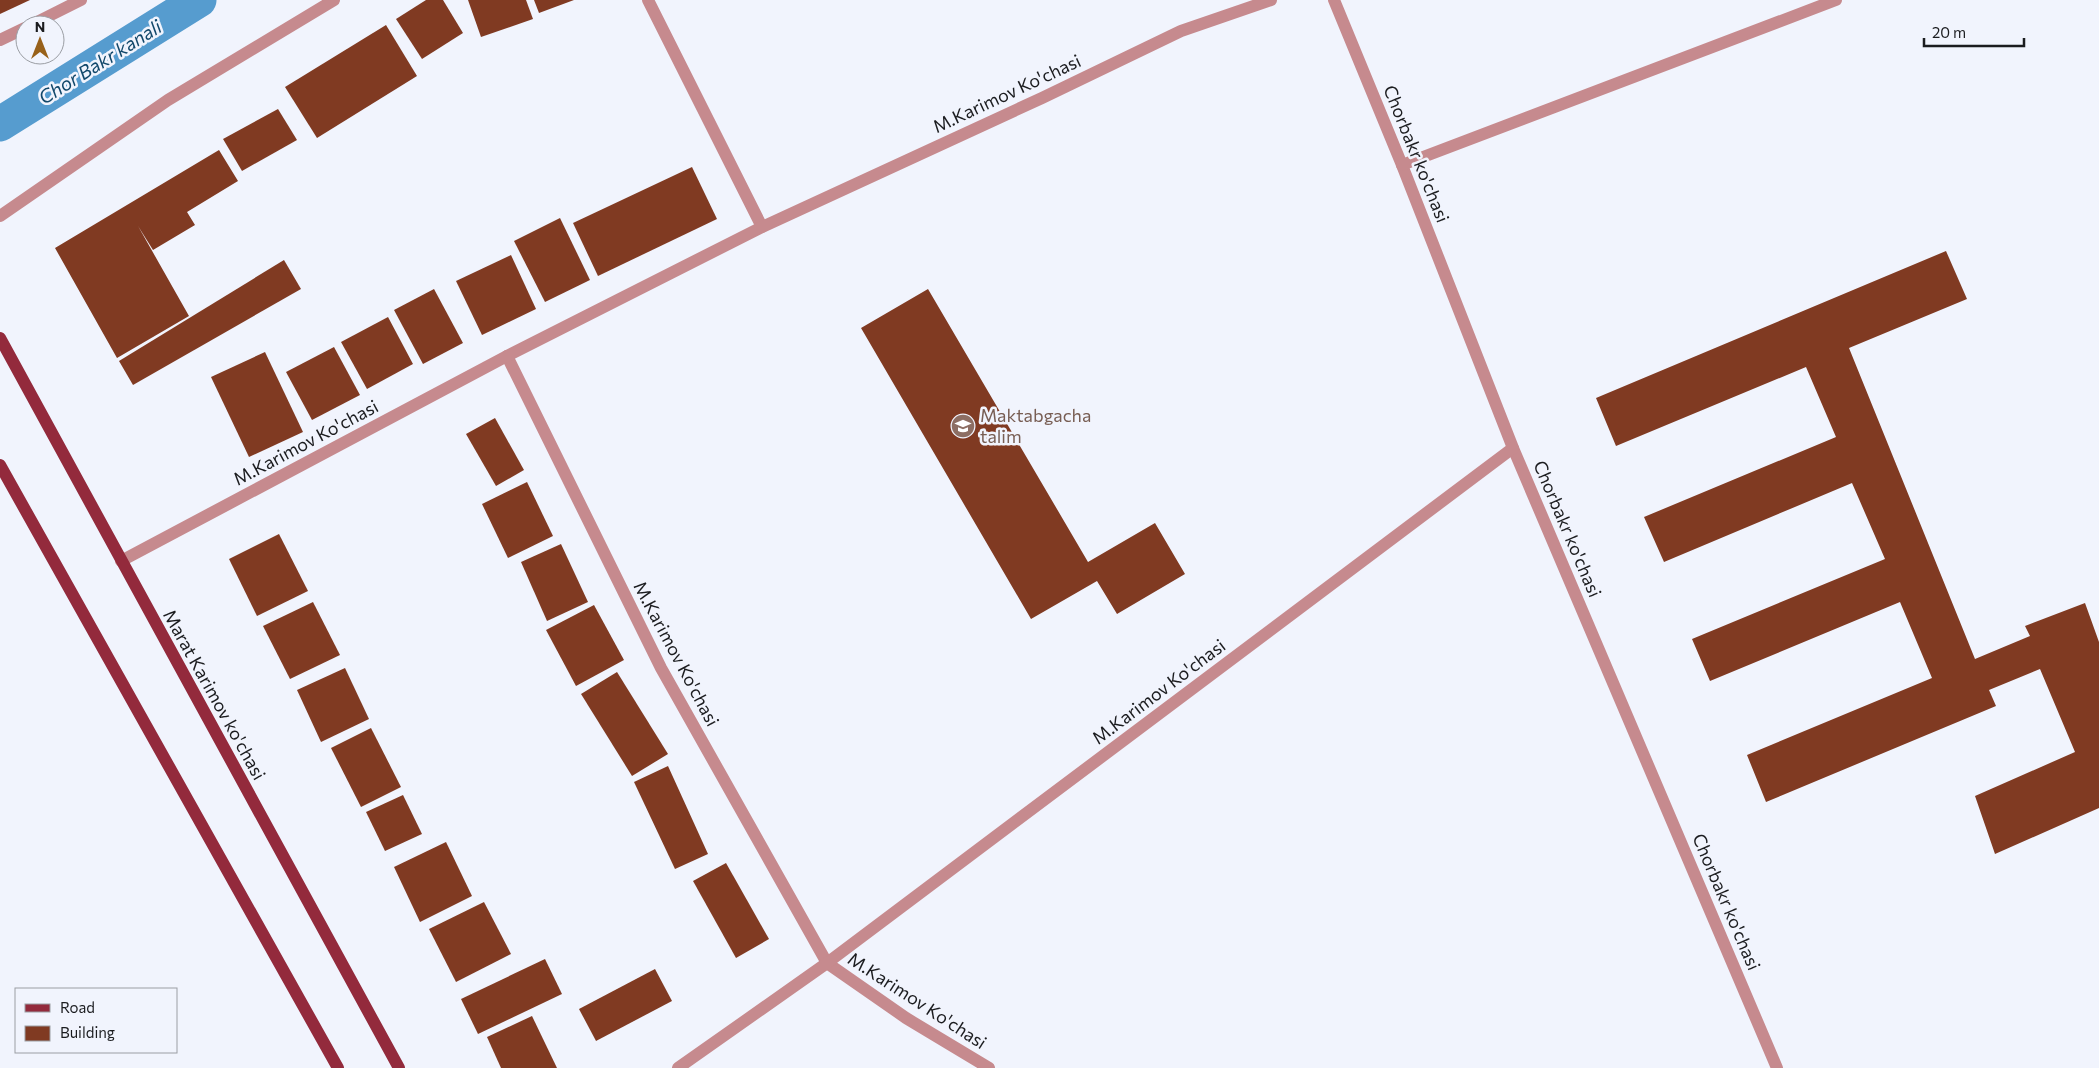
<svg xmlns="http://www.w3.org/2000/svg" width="2099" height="1068" viewBox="0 0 2099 1068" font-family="Commissioner,sans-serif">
<rect width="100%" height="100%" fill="#f1f4fd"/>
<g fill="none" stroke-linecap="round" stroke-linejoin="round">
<polyline stroke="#569ccf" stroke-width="35" points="0,124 199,0"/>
</g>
<g fill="#803a22">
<polygon points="0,0 30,0 0,14"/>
<polygon points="426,0 443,0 463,33 422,59 396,19"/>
<polygon points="468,0 526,0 533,19 481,37"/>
<polygon points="534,0 574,0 539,13"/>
<polygon points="386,25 417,76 317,138 285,87"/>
<polygon points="278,109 297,140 242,171 223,139"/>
<polygon points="219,150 238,181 187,212 195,225 153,250 138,226 189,316 117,358 55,248"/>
<polygon points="692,167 717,219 598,276 573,223"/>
<polygon points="560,218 590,280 545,302 514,241"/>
<polygon points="1946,251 1967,299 1849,348 1975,659 2030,636 2025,626 2085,603 2099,642 2099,808 1995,854 1975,796 2075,752 2040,669 1989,690 1996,706 1766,802 1747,755 1932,678 1900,602 1710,681 1692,639 1885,559 1852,483 1664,562 1644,517 1836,437 1806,367 1616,446 1596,398"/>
<polygon points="511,255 536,309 482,335 456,281"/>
<polygon points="284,260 301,289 133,385 119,361"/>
<polygon points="434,289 463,343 423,364 394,310"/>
<polygon points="928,289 1088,562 1155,523 1185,574 1117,614 1097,581 1031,619 861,328"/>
<polygon points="388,317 413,364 367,389 341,342"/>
<polygon points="334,347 360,395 312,420 286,372"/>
<polygon points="265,352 303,432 249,457 211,377"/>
<polygon points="495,418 524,470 496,486 466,434"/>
<polygon points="527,482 553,536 508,558 482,504"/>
<polygon points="279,534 308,591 257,616 229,559"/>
<polygon points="561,544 588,602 547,621 521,562"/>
<polygon points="313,602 340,655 290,679 263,626"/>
<polygon points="594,605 624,660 576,686 546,630"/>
<polygon points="345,668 369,719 321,742 297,690"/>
<polygon points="617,672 668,754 632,776 581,694"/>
<polygon points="371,728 401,787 361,807 331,748"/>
<polygon points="668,766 708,854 675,869 634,782"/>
<polygon points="403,795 422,834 385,851 366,812"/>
<polygon points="446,842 472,896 420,922 394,867"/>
<polygon points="726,863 769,939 736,958 693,881"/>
<polygon points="484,902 511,954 456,982 429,929"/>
<polygon points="545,959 562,994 478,1034 461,999"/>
<polygon points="655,969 672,1001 596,1041 579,1009"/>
<polygon points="532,1016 557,1068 501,1068 487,1037"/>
</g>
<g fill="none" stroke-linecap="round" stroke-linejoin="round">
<g stroke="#c68a8e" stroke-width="12">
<polyline points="648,0 762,227"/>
<polyline points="1334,0 1402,165 1513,448 1777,1068"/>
<polyline points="31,25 81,0"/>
<polyline points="0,40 25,28"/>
<polyline points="1402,165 1836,0"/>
<polyline points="0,216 168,100 334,0"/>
<polyline points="507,356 661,668 827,963 906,1018 989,1068"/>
<polyline points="121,561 507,356 762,227 1042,98 1181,31 1271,0"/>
<polyline points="678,1068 827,963 1513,448"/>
</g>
<g stroke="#932a3c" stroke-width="12">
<polyline points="0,338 399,1068"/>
<polyline points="0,465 338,1068"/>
</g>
</g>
<defs>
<g id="school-disc" transform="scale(1.25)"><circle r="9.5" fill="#8d6e63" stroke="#f1f4fd"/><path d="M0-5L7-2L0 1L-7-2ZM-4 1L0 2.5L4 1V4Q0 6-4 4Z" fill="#fff"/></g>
</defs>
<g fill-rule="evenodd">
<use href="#school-disc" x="963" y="426"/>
</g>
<g text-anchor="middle" stroke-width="5" stroke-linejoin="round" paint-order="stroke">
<g font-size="18" fill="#1b1c1f" stroke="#f1f4fd">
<text transform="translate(1007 94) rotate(-25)" y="6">M.Karimov Ko'chasi</text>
<text transform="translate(1416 154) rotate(68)" y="6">Chorbakr ko'chasi</text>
<text transform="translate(306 443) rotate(-28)" y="6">M.Karimov Ko'chasi</text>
<text transform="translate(1567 529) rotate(67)" y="6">Chorbakr ko'chasi</text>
<text transform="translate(676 654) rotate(62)" y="6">M.Karimov Ko'chasi</text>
<text transform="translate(1159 692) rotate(-37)" y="6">M.Karimov Ko'chasi</text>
<text transform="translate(214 695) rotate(61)" y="6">Marat Karimov ko'chasi</text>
<text transform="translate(1726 902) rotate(67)" y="6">Chorbakr ko'chasi</text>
<text transform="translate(917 1001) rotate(33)" y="6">M.Karimov Ko'chasi</text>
</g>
<g font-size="18" fill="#785e54" stroke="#f1f4fd" text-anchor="start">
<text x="980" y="422">Maktabgacha<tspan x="980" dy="21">talim</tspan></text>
</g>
<g font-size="19" font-style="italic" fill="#12486b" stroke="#f1f4fd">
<text transform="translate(100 62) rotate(-32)" y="7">Chor Bakr kanali</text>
</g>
</g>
<rect x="15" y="988" width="162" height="65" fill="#f1f4fd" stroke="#9b9ea4"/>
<rect x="25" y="1004" width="25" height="8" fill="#932a3c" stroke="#9b9ea4"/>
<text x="60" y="1013" font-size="15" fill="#1b1c1f">Road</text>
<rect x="25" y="1026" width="25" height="15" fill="#803a22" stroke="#9b9ea4"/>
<text x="60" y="1038" font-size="15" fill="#1b1c1f">Building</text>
<g transform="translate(40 40)"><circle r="24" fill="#f1f4fd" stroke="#9b9ea4"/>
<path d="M0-4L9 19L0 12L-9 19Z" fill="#98611a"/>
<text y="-8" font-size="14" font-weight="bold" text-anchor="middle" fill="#1b1c1f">N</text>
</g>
<path d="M1924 38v8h100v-8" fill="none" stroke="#1b1c1f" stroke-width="2.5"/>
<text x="1932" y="38" font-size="15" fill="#1b1c1f" stroke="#f1f4fd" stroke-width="4" paint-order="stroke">20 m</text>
</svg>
